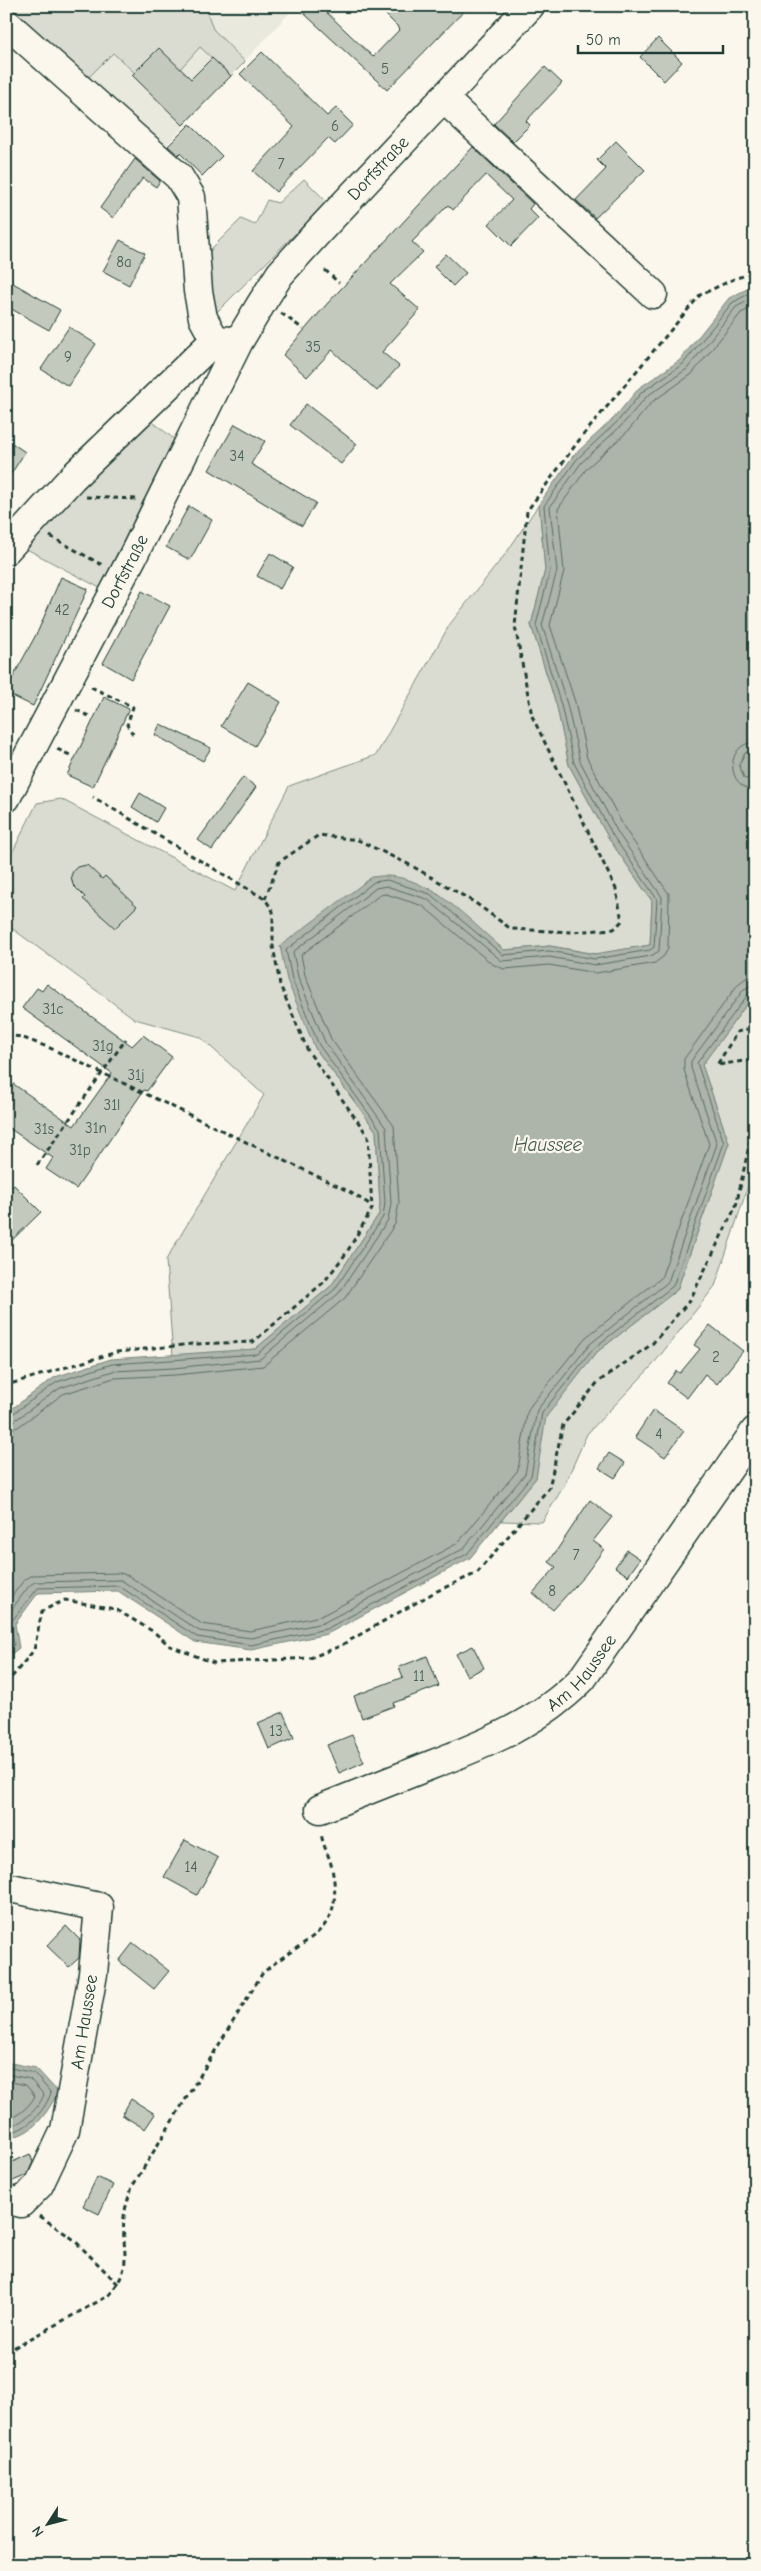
<svg xmlns="http://www.w3.org/2000/svg" width="761" height="2571" viewBox="0 0 761 2571" font-family="'Comic Neue',sans-serif">
<rect width="100%" height="100%" fill="#fbf7ec"/>
<filter id="ink" filterUnits="userSpaceOnUse"><feTurbulence type="fractalNoise" baseFrequency=".02" numOctaves="2"/><feDisplacementMap in="SourceGraphic" scale="10" xChannelSelector="R" yChannelSelector="G"/><feConvolveMatrix kernelMatrix="1 2 1 2 8 2 1 2 1" color-interpolation-filters="sRGB"/></filter>
<g filter="url(#ink)">
<polygon fill="#eae9de" points="6,6 296,6 162,150"/>
<g fill="#dbdcd1" stroke="#7d8c82">
<polygon points="6,6 205,6 213,29 245,62 231,76 200,47 180,69 159,48 135,73 113,53 85,81 6,16"/>
<polygon points="304,179 327,202 217,312 213,311 205,261 212,248 241,219 255,225 267,200 278,203"/>
<polygon points="148,418 174,439 100,588 19,545"/>
<polygon points="539,504 545,570 531,625 557,707 569,765 609,839 652,901 650,945 597,954 550,946 504,950 432,889 372,877 350,895 315,1048 376,1131 380,1204 379,1214 331,1286 255,1349 173,1357 166,1260 264,1095 200,1037 135,1019 6,924 6,865 37,803 61,799 235,891 289,786 376,755 450,624 507,552"/>
<polygon points="755,993 755,1165 715,1286 651,1367 587,1434 565,1484 542,1522 501,1521 536,1478 545,1417 597,1352 677,1290 729,1143 702,1065"/>
</g>
<g fill="#adb4aa" stroke="#74847b">
<path d="M755 285V758L750 765 755 776V993L702 1065 729 1143 677 1290 597 1352 546 1417 536 1478 470 1558 327 1634 251 1650 195 1642 118 1591 38 1593 15 1624 19 1648 6 1658V1413L55 1377 111 1359 255 1349 331 1286 379 1214 380 1204 376 1131 315 1048 287 980 280 946 372 877C425 868 468 920 504 950L550 946 594 954 650 945 652 901 609 839 569 765 557 707 531 625 545 570 539 504 573 456 614 418 639 388 680 360 729 298Z"/>
<path d="M6 2062 36 2068 58 2092C47 2114 32 2136 6 2138Z"/>
</g>
<g fill="none" stroke-linecap="round" stroke-linejoin="round">
<g stroke="#586d63" stroke-width="1">
<path d="M755 742C725 743 725 788 755 790"/>
<polyline points="755,750 745,753 739,765 744,778 755,782"/>
<polyline points="6,1416 11,1415 57,1382 112,1364 257,1354 335,1289 383,1217 385,1203 380,1129 319,1045 292,979 286,950 374,882 387,880 430,894 503,955 549,951 595,959 650,950 654,947 657,899 613,836 574,763 561,705 536,625 550,571 544,506 577,459 618,421 642,392 683,364 732,303 755,290"/>
<polyline points="6,1423 14,1421 60,1388 113,1371 174,1368 260,1359 339,1293 388,1220 391,1203 386,1128 325,1042 298,977 293,952 376,888 386,886 427,899 502,961 549,957 595,965 651,956 659,951 662,897 618,833 580,761 567,704 542,625 557,571 550,507 581,463 622,425 647,396 687,369 736,307 755,297"/>
<polyline points="6,1430 18,1427 63,1394 114,1378 175,1375 263,1366 345,1298 395,1224 399,1203 394,1126 331,1039 305,975 301,955 380,895 386,894 423,906 492,964 504,969 549,965 596,973 655,963 664,956 668,948 669,894 625,829 587,758 575,702 550,625 564,571 558,509 587,468 628,431 652,402 692,374 741,313 755,306"/>
<polyline points="6,1604 24,1580 33,1575 120,1573 129,1576 202,1624 250,1631 321,1616 458,1543 518,1470 527,1413 531,1405 585,1338 661,1278 709,1144 684,1070 684,1059 738,984 746,978 755,977"/>
<polyline points="6,1617 29,1586 35,1582 121,1580 199,1631 251,1638 323,1623 463,1549 525,1474 537,1410 590,1344 668,1282 717,1144 691,1068 691,1061 744,989 755,984"/>
<polyline points="6,1652 14,1645 11,1622 38,1588 119,1586 197,1637 251,1645 326,1629 467,1554 531,1476 542,1413 594,1348 673,1286 724,1143 697,1063 749,993 755,990"/>
<path d="M6 2067 34 2073 51 2093C44 2112 27 2131 6 2133"/>
<path d="M6 2074 30 2079 44 2095C38 2109 22 2125 6 2127"/>
<path d="M6 2081 26 2085 35 2096C31 2105 17 2118 6 2119"/>
</g>
</g>
<g fill="#c4c9be" stroke="#1f3d34">
<polygon points="296,6 320,6 373,57 400,29 377,6 469,6 387,90"/>
<polygon points="658,38 682,62 664,81 640,57"/>
<polygon points="159,48 191,79 212,58 231,76 183,125 132,75"/>
<polygon points="262,52 327,116 336,108 353,125 335,144 328,138 276,192 253,171 294,127 240,74"/>
<polygon points="545,67 562,83 526,121 530,125 513,142 494,124"/>
<polygon points="190,124 222,156 202,176 180,153 178,155 168,146"/>
<polygon points="616,141 645,170 595,218 576,200 606,169 597,160"/>
<polygon points="473,147 533,204 529,209 538,218 511,246 489,224 512,200 486,175 453,210 448,205 412,242 423,252 390,284 420,310 382,352 399,366 377,391 332,350 307,377 283,355 326,305"/>
<polygon points="135,159 160,181 156,187 143,178 113,218 100,208"/>
<polygon points="120,240 145,253 129,285 103,271"/>
<polygon points="446,254 466,273 453,286 434,267"/>
<polygon points="6,279 60,310 49,330 6,306"/>
<polygon points="69,327 96,344 68,386 41,369"/>
<polygon points="306,404 357,444 341,464 290,425"/>
<polygon points="235,424 265,441 251,464 316,503 302,526 209,470"/>
<polygon points="6,439 25,452 6,482"/>
<polygon points="189,506 212,520 190,560 166,547"/>
<polygon points="270,553 293,567 280,589 257,576"/>
<polygon points="61,577 88,589 33,706 6,693 6,690 38,631"/>
<polygon points="142,591 170,606 131,679 103,663"/>
<polygon points="248,682 281,702 255,746 221,726"/>
<polygon points="104,697 129,709 93,787 67,775"/>
<polygon points="160,724 211,748 203,761 155,735"/>
<polygon points="243,777 256,787 212,850 198,840"/>
<polygon points="140,793 164,808 156,822 132,807"/>
<polygon points="87,865 102,879 105,876 137,906 115,928 83,899 85,897 73,885 71,876 73,871 77,867"/>
<polygon points="47,984 132,1046 143,1035 172,1057 147,1091 144,1090 76,1189 46,1169 53,1158 6,1126 6,1079 74,1126 112,1073 22,1008 37,988 42,991"/>
<polygon points="14,1185 41,1212 6,1246 6,1192"/>
<polygon points="710,1325 743,1351 717,1384 705,1374 687,1398 667,1383 676,1371 680,1373 700,1349 694,1345"/>
<polygon points="653,1410 684,1431 665,1457 635,1437"/>
<polygon points="609,1453 625,1463 615,1478 599,1468"/>
<polygon points="590,1500 612,1517 593,1541 604,1549 585,1575 553,1610 533,1593 556,1567 549,1562"/>
<polygon points="627,1550 640,1559 628,1576 615,1567"/>
<polygon points="473,1646 484,1668 467,1676 456,1654"/>
<polygon points="427,1656 439,1686 393,1703 394,1706 362,1718 354,1696 403,1677 399,1667"/>
<polygon points="283,1712 294,1738 269,1749 258,1723"/>
<polygon points="352,1735 364,1762 339,1773 327,1745"/>
<polygon points="185,1840 218,1858 197,1895 164,1877"/>
<polygon points="66,1926 80,1940 79,1958 69,1967 47,1946"/>
<polygon points="133,1943 169,1971 154,1989 119,1961"/>
<polygon points="131,2099 155,2114 145,2129 122,2115"/>
<polygon points="30,2154 33,2162 27,2175 6,2184 6,2165"/>
<polygon points="97,2177 113,2185 99,2214 83,2206"/>
</g>
<g fill="none" stroke-linecap="round" stroke-linejoin="round">
<g stroke="#1f3d34" stroke-width="31">
<g id="minor">
<polyline points="6,23 179,177 191,197 198,291 203,318 215,340"/>
<polyline points="443,98 653,294"/>
<polyline points="6,550 72,478 215,340 232,341"/>
<path id="s1" d="M320 1809C357 1794 394 1780 431 1765 486 1744 540 1722 582 1679L755 1431"/>
<polyline points="6,1887 99,1907 93,1974 65,2130 39,2185 21,2203 6,2199"/>
</g>
</g>
<g stroke="#1f3d34" stroke-width="31">
<g id="major">
<path id="s2" d="M6 798 133 556 239 341 261 304 280 274 319 231 530 6"/>
</g>
</g>
<g stroke="#1f3d34" stroke-width="3" stroke-dasharray="5 4" stroke-linecap="butt">
<polyline points="598,6 600,8"/>
<polyline points="325,270 339,283"/>
<polyline points="281,313 303,329"/>
<polyline points="86,497 137,499"/>
<polyline points="50,536 104,566"/>
<polyline points="91,687 133,707 127,725 133,734"/>
<polyline points="76,710 89,716"/>
<polyline points="57,749 70,755"/>
<polyline points="265,899 279,862 319,835 358,840 412,866 474,902 511,929 570,932 614,929 622,921 616,889 532,716 515,626 527,511 580,439 700,295 736,278 755,273"/>
<polyline points="6,1035 21,1037 50,1048 348,1191 371,1205"/>
<polyline points="755,1044 751,1060 755,1081"/>
<polyline points="751,1060 717,1065 737,1032 755,1027"/>
<polyline points="37,1165 126,1039"/>
<polyline points="6,1389 10,1384 117,1352 193,1344 253,1342 324,1282 347,1252 372,1209 368,1136 308,1051 280,985 273,946 273,911 265,899 93,797"/>
<polyline points="6,1684 34,1650 42,1611 65,1600 115,1609 154,1632 170,1646 214,1663 310,1658 338,1647 435,1592 477,1573 549,1488 563,1425 598,1382 652,1344 690,1300 736,1206 755,1118"/>
<polyline points="40,2216 73,2239 118,2284"/>
<path d="M6 2352 108 2296C135 2265 121 2253 124 2217 125 2207 129 2196 132 2187L262 1974C302 1936 346 1937 332 1869 330 1856 322 1845 321 1832"/>
</g>
<use href="#minor" stroke="#fbf7ec" stroke-width="28"/>
<use href="#major" stroke="#fbf7ec" stroke-width="28"/>
</g>
</g>
<g text-anchor="middle" stroke-width="4.5" stroke-linejoin="round" paint-order="stroke">
<g font-size="15" fill="#486056">
<text x="385" y="74">5</text>
<text x="335" y="131">6</text>
<text x="281" y="169">7</text>
<text x="124" y="267">8a</text>
<text x="313" y="352">35</text>
<text x="68" y="362">9</text>
<text x="237" y="461">34</text>
<text x="62" y="615">42</text>
<text x="53" y="1014">31c</text>
<text x="103" y="1051">31g</text>
<text x="136" y="1080">31j</text>
<text x="112" y="1110">31l</text>
<text x="96" y="1133">31n</text>
<text x="44" y="1134">31s</text>
<text x="80" y="1155">31p</text>
<text x="716" y="1362">2</text>
<text x="659" y="1439">4</text>
<text x="576" y="1560">7</text>
<text x="552" y="1596">8</text>
<text x="419" y="1681">11</text>
<text x="276" y="1736">13</text>
<text x="191" y="1872">14</text>
</g>
<g font-size="18" fill="#1f3d34" stroke="#fbf7ec">
<text dy="6" stroke="none"><textPath href="#s2" startOffset="736">Dorfstraße</textPath></text>
<text dy="6" stroke="none"><textPath href="#s2" startOffset="256">Dorfstraße</textPath></text>
<text dy="6" stroke="none"><textPath href="#s1" startOffset="299">Am Haussee</textPath></text>
<text transform="translate(84 2022) rotate(-81)" y="6">Am Haussee</text>
</g>
<g font-size="19" font-style="italic" fill="#425b52" stroke="#fbf7ec">
<text x="548" y="1151">Haussee</text>
</g>
</g>
<rect width="761" height="2571" fill="none" stroke="#fbf7ec" stroke-width="25"/>
<rect x="12" y="12" width="736" height="2546" fill="none" stroke="#1f3d34" stroke-width="2" filter="url(#ink)"/>
<g transform="translate(48 2524) rotate(234)" stroke="#fbf7ec" stroke-width="4" paint-order="stroke">
<path d="M0-4L9 19L0 12L-9 19Z" fill="#1f3d34"/>
<text y="-8" font-size="14" font-weight="bold" text-anchor="middle" fill="#1f3d34">N</text>
</g>
<path d="M578 45v8h145v-8" fill="none" stroke="#1f3d34" stroke-width="2.5"/>
<text x="586" y="45" font-size="15" fill="#1f3d34" stroke="#fbf7ec" stroke-width="4" paint-order="stroke">50 m</text>
</svg>
